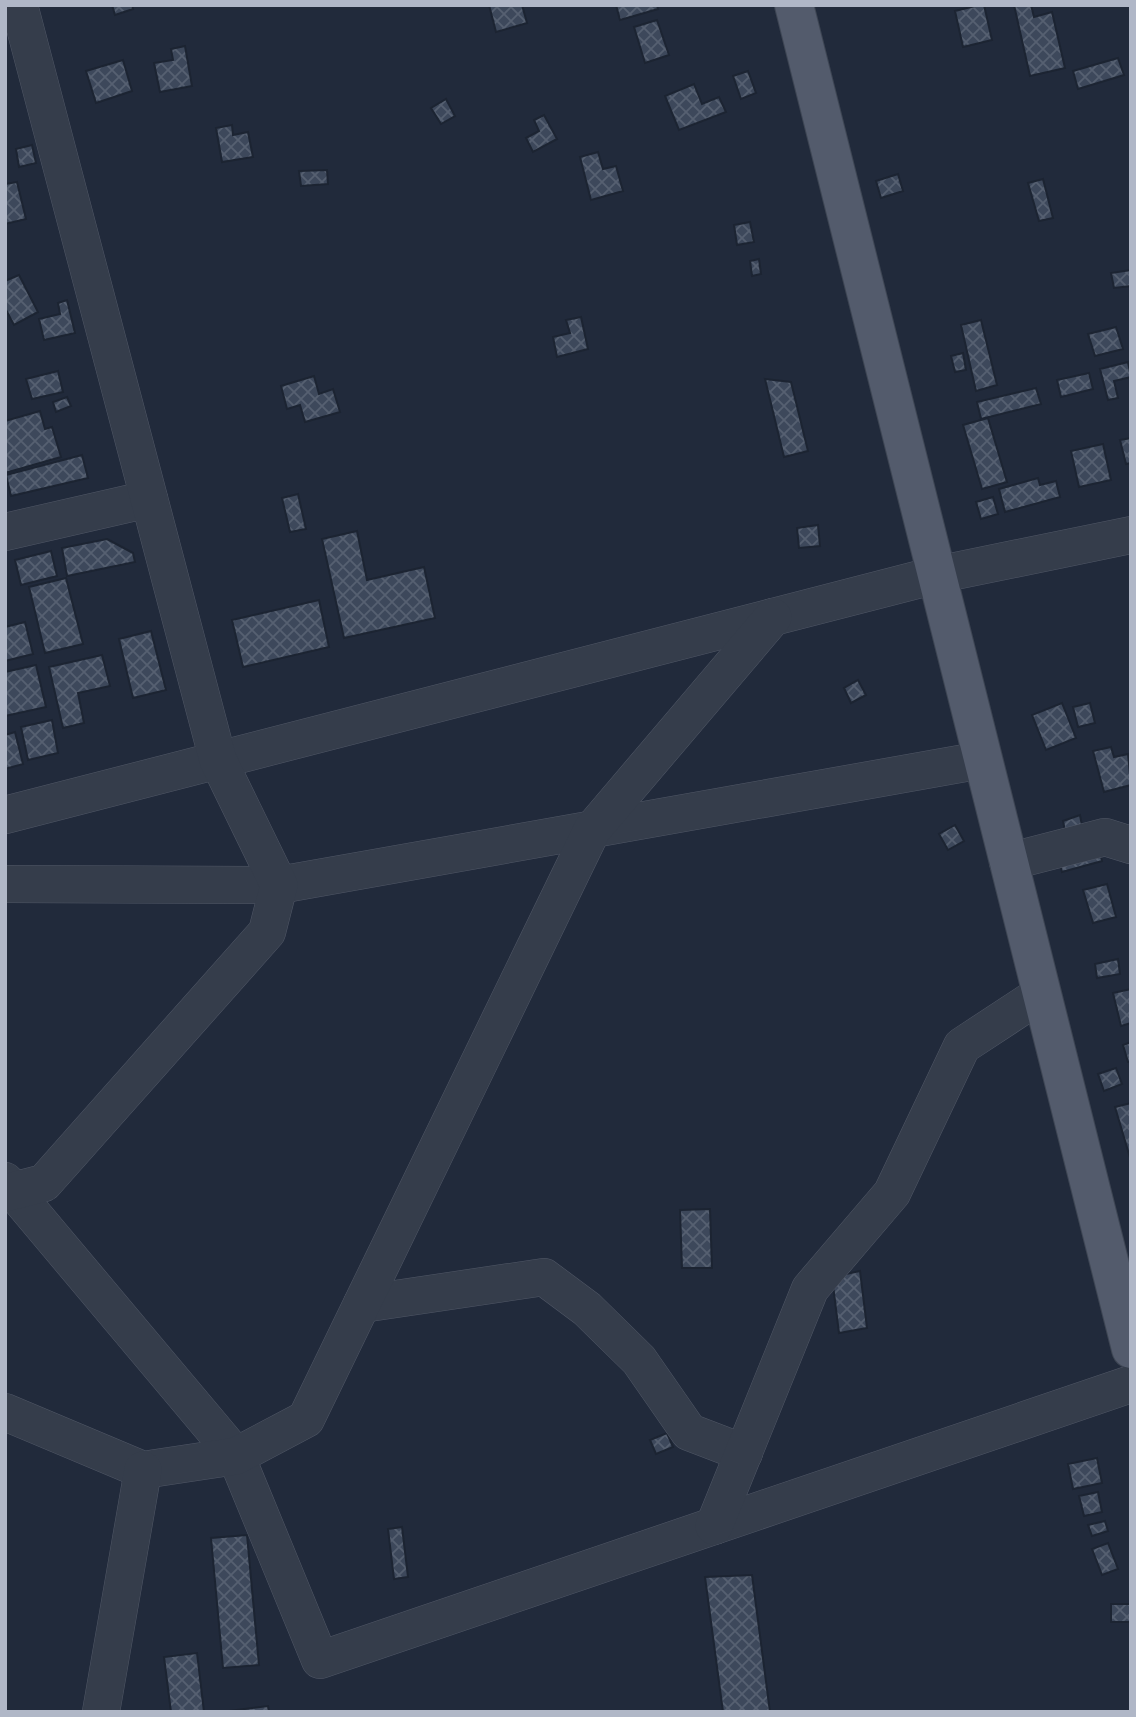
<svg xmlns="http://www.w3.org/2000/svg" width="1136" height="1717" viewBox="0 0 1136 1717" font-family="'Archivo Narrow',sans-serif">
<defs>
<pattern id="building-cross-hatch" width="8" height="8" patternUnits="userSpaceOnUse" patternTransform="scale(1.75)"><rect width="8" height="8" fill="#3d485b"/><path d="M0 0l8 8M0 8l8-8" fill="none" stroke="#566071"/></pattern>
</defs>
<rect width="100%" height="100%" fill="#212a3b"/>
<g fill="url(#building-cross-hatch)" stroke="#1c2432" stroke-width="2">
<polygon points="112,5 132,5 133,9 115,15"/>
<polygon points="489,5 522,5 527,23 496,32"/>
<polygon points="616,5 657,5 658,9 620,20"/>
<polygon points="979,5 984,5 992,40 963,47 955,11"/>
<polygon points="1014,5 1031,5 1034,17 1052,12 1065,68 1030,76"/>
<polygon points="657,20 669,55 645,63 634,27"/>
<polygon points="185,46 192,86 160,92 154,63 173,60 171,49"/>
<polygon points="1118,58 1124,75 1078,89 1073,71"/>
<polygon points="123,60 132,91 96,103 86,71"/>
<polygon points="748,71 756,93 741,99 733,76"/>
<polygon points="694,84 702,104 719,97 726,112 679,130 665,96"/>
<polygon points="446,99 455,116 441,124 431,108"/>
<polygon points="544,115 557,139 533,152 526,138 539,131 534,120"/>
<polygon points="232,125 233,135 248,132 253,157 222,162 216,128"/>
<polygon points="32,145 36,163 19,167 16,149"/>
<polygon points="598,152 603,169 616,166 623,191 591,200 580,157"/>
<polygon points="327,170 328,184 301,186 299,171"/>
<polygon points="898,174 903,191 881,198 876,181"/>
<polygon points="1043,179 1053,218 1039,221 1028,183"/>
<polygon points="17,182 26,219 5,224 5,184"/>
<polygon points="750,222 754,242 737,245 734,225"/>
<polygon points="759,259 761,274 752,276 750,261"/>
<polygon points="1131,270 1131,286 1114,288 1111,273"/>
<polygon points="19,275 38,312 14,325 5,308 5,281"/>
<polygon points="67,300 75,333 44,340 39,319 60,314 58,303"/>
<polygon points="581,317 588,349 557,357 553,337 570,333 566,320"/>
<polygon points="981,320 997,385 976,391 961,325"/>
<polygon points="1116,327 1123,349 1095,356 1088,334"/>
<polygon points="963,353 966,370 955,372 951,356"/>
<polygon points="1128,362 1131,377 1114,381 1118,398 1108,400 1100,369"/>
<polygon points="58,371 63,392 32,399 26,379"/>
<polygon points="1089,373 1093,389 1061,397 1057,380"/>
<polygon points="314,376 319,394 333,389 340,412 305,422 300,405 287,409 281,386"/>
<polygon points="765,379 791,382 808,451 784,457"/>
<polygon points="1036,388 1041,404 981,419 977,402"/>
<polygon points="67,397 71,406 56,412 53,402"/>
<polygon points="40,411 45,429 52,427 61,457 5,473 5,421"/>
<polygon points="988,418 1007,482 982,489 963,425"/>
<polygon points="1131,438 1131,463 1126,464 1120,440"/>
<polygon points="1103,444 1111,480 1079,487 1071,451"/>
<polygon points="82,455 88,478 11,496 6,475"/>
<polygon points="1038,478 1040,485 1056,481 1060,497 1005,512 999,489"/>
<polygon points="298,494 306,529 290,532 282,498"/>
<polygon points="993,497 998,514 981,519 976,502"/>
<polygon points="818,525 820,546 799,548 797,528"/>
<polygon points="357,531 367,580 424,567 435,618 344,638 322,539"/>
<polygon points="107,539 133,553 135,562 67,576 62,548"/>
<polygon points="51,551 57,576 21,585 15,560"/>
<polygon points="66,578 83,644 45,653 29,587"/>
<polygon points="319,600 329,647 243,667 232,620"/>
<polygon points="25,622 33,654 5,661 5,627"/>
<polygon points="151,631 166,690 133,698 119,639"/>
<polygon points="102,655 110,686 78,693 84,723 63,728 49,667"/>
<polygon points="36,665 46,707 5,716 5,672"/>
<polygon points="858,680 866,695 851,703 844,688"/>
<polygon points="1062,703 1076,738 1046,750 1032,715"/>
<polygon points="1090,703 1095,723 1078,727 1073,707"/>
<polygon points="52,720 58,753 28,760 21,727"/>
<polygon points="15,732 23,764 5,769 5,735"/>
<polygon points="1111,747 1114,757 1128,754 1131,785 1104,792 1093,751"/>
<polygon points="1080,815 1083,831 1066,836 1063,821"/>
<polygon points="955,825 964,841 948,850 939,834"/>
<polygon points="1098,845 1102,861 1062,872 1058,856"/>
<polygon points="1107,884 1116,917 1093,923 1083,890"/>
<polygon points="1118,959 1120,974 1097,978 1095,964"/>
<polygon points="1131,989 1131,1023 1121,1026 1113,993"/>
<polygon points="1131,1042 1131,1062 1128,1062 1123,1045"/>
<polygon points="1116,1068 1122,1084 1104,1091 1098,1074"/>
<polygon points="1131,1103 1131,1161 1115,1107"/>
<polygon points="710,1209 712,1268 682,1268 680,1210"/>
<polygon points="860,1271 867,1328 839,1333 832,1277"/>
<polygon points="667,1433 673,1447 656,1454 650,1440"/>
<polygon points="1097,1458 1102,1483 1073,1489 1068,1464"/>
<polygon points="1098,1492 1102,1512 1084,1516 1079,1496"/>
<polygon points="1105,1521 1108,1531 1092,1536 1088,1525"/>
<polygon points="402,1527 408,1577 394,1579 388,1529"/>
<polygon points="247,1535 259,1665 223,1668 211,1538"/>
<polygon points="1108,1543 1118,1569 1102,1575 1092,1549"/>
<polygon points="752,1575 770,1712 723,1712 705,1577"/>
<rect x="1111" y="1604" width="20" height="18"/>
<polygon points="197,1653 204,1712 171,1712 164,1657"/>
<polygon points="268,1706 269,1712 230,1712 230,1711"/>
</g>
<g fill="none" stroke-linecap="round" stroke-linejoin="round">
<g stroke="#505766" stroke-width="38">
<g id="minor">
<polyline points="5,532 149,499"/>
<polyline points="5,815 936,575 1131,535"/>
<polyline points="1008,862 1105,837 1131,845"/>
<polyline points="5,884 279,885 982,760"/>
<polyline points="5,1181 236,1456 320,1660 1131,1384"/>
<polyline points="5,1193 44,1183 267,932 279,885 218,760 19,5"/>
<polyline points="362,1304 544,1277 587,1309 639,1360 689,1432 744,1453"/>
<polyline points="5,1412 143,1470 236,1456 306,1419 592,830 773,617"/>
<polyline points="714,1526 810,1289 892,1193 962,1046 1041,994"/>
<polyline points="101,1712 143,1470"/>
</g>
</g>
<g stroke="#3e4654" stroke-width="40">
<polyline id="major" points="794,5 1131,1349"/>
</g>
<use href="#minor" stroke="#353d4b" stroke-width="37"/>
<use href="#major" stroke="#535b6c" stroke-width="38"/>
</g>
<rect width="1136" height="1717" fill="none" stroke="#b0b7c7" stroke-width="14"/>
</svg>
